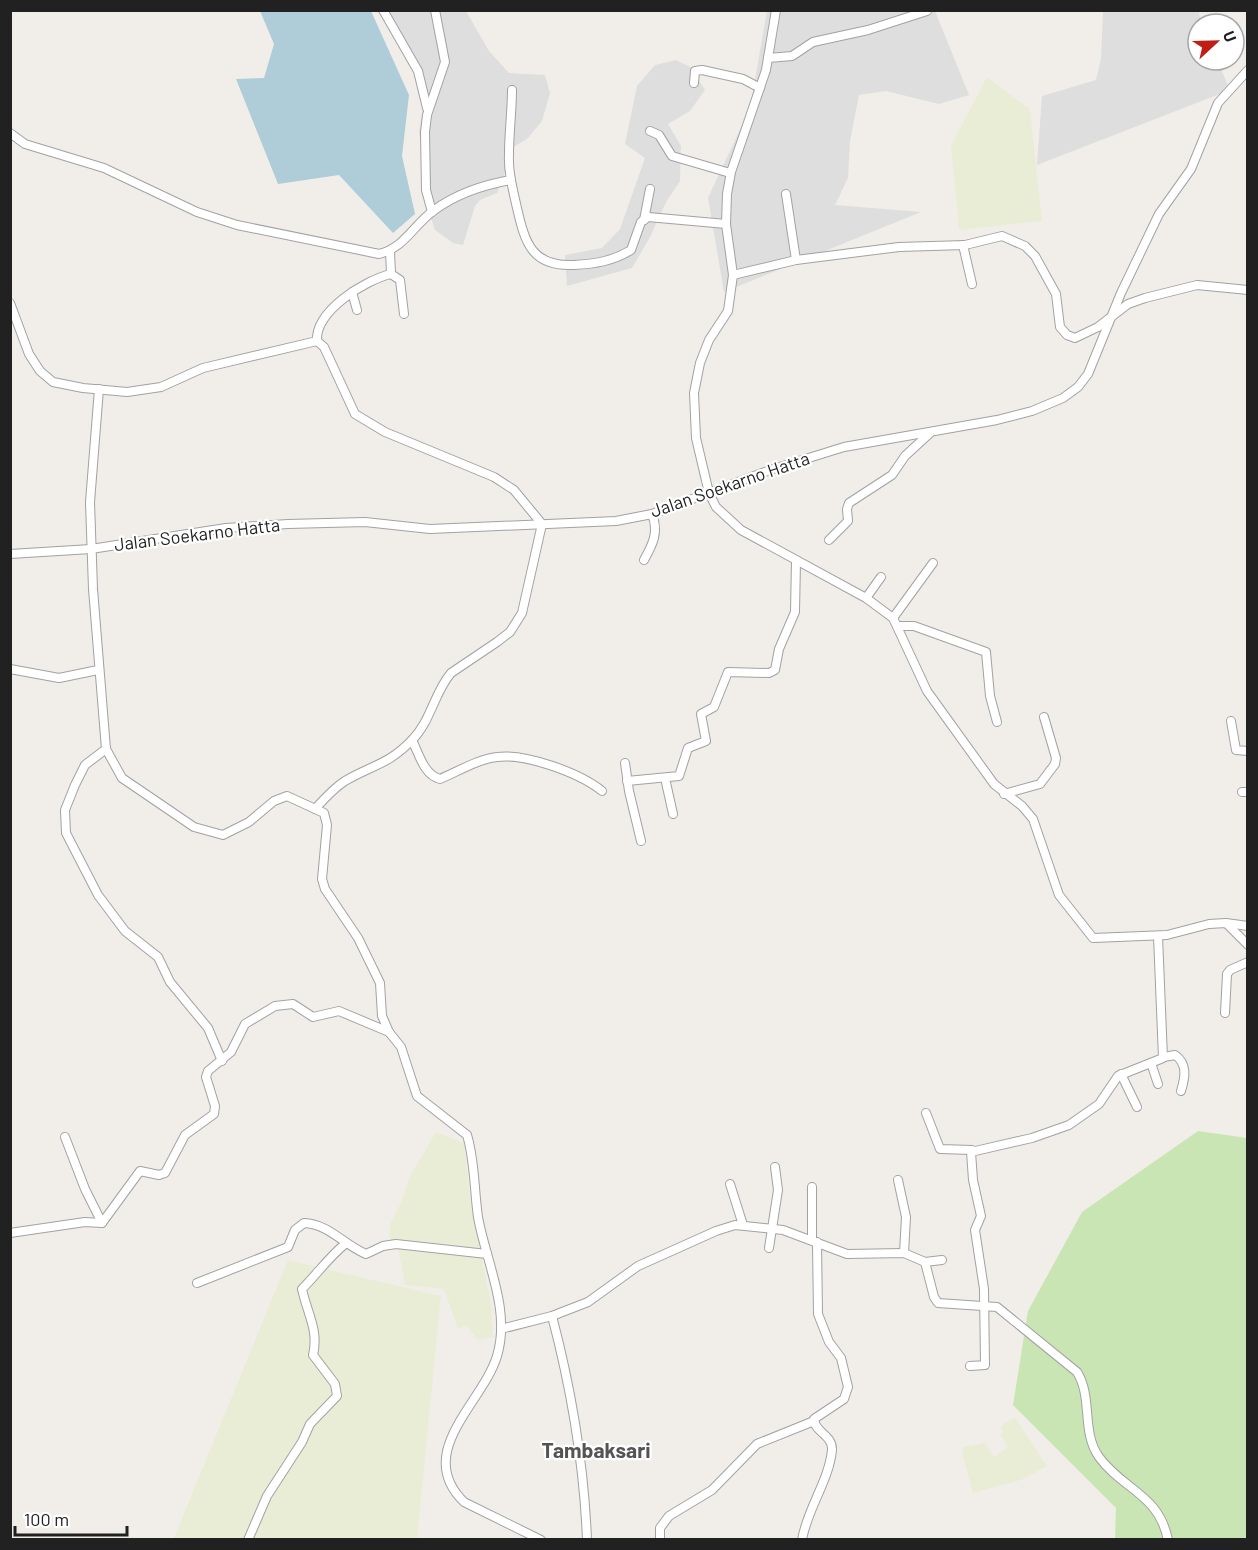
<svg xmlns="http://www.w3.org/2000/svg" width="1258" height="1550" viewBox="0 0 1258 1550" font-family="Barlow,sans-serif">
<rect width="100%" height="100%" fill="#f1eee9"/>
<g fill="#dfdede">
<polygon points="388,11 466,11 489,51 509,73 545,75 550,93 542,121 527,139 515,146 497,193 480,200 475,206 463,245 453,243 435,230 429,212 422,184 423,157 419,132 426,90 414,58"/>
<polygon points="767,11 935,11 969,95 939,104 886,91 859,95 850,141 848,178 835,205 921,212 724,292 708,198 750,108"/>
<polygon points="1103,11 1199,11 1201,24 1198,24 1198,60 1217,60 1230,90 1037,165 1042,96 1096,80 1101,59"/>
<polygon points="676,60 690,67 705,90 690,111 668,124 681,146 680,181 666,202 650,237 632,268 567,286 565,255 602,248 620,229 645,158 625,144 637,86 655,65"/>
</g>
<g fill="#eaedd6">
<polygon points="987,77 1030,109 1042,221 959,230 951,145"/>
<polygon points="436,1132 464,1143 470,1198 492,1309 493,1337 478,1340 466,1325 458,1329 444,1289 405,1285 399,1252 389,1237 391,1222 402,1201 409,1178"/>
<polygon points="288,1260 441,1296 417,1539 173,1540"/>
<polygon points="1015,1417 1047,1466 1021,1480 973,1493 962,1454 964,1447 985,1443 994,1457 1008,1447 1000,1434 1003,1432 1000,1427"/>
</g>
<polygon fill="#c9e5b4" points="1198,1131 1247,1138 1247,1539 1115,1539 1116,1508 1013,1405 1028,1311 1082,1212"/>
<polygon fill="#aecdd9" points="260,11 371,11 409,95 402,156 415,214 393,233 339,175 278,184 236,79 264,78 274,44"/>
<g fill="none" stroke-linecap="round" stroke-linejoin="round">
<g stroke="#a2a2a2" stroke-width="10">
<g id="minor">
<polyline points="383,10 418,71 427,108"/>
<polyline points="776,10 766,70 731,172 727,194 726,224 733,275 728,311 709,340 700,363 694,393 696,438 709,493 716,507 741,530 866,598 893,618 927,691 994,784 1022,806 1033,819 1059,895 1093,938 1167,935 1209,924 1226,923 1248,926"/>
<polyline points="768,58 792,56 813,42 868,30 927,11"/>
<polyline points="694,83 695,71 702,70 743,79 760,88"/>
<path d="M512 90C512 111 509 132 509 154 508 172 513 190 517 208 525 243 532 267 574 265 595 264 613 261 631 250L641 222 648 217 726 224"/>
<polyline points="650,131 659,135 672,156 730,173"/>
<path d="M10 133 25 144 104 168 197 212 237 225 379 254C404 248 413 226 433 211 456 194 482 185 511 180"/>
<polyline points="786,194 796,260"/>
<polyline points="432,212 426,190 425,132 427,115 445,62 435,10"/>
<polyline points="644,220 650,189"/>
<polyline points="963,245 972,284"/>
<polyline points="390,251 391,274"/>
<polyline points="733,275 796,260 899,247 965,245 1002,236 1025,246 1035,256 1056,294 1060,327 1067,335 1075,338 1098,327 1128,304 1145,298 1197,285 1248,290"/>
<polyline points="352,292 357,310"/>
<path d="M10 303 29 354 40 371 53 382 83 388 127 392 161 387 203 368 317 341 324 347 355 414 385 432 494 477 514 490 542 524 522 613 510 632 497 642 451 673C434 693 431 721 412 740 388 765 372 765 345 781 334 788 324 799 315 809"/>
<path d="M317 341C315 311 365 280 391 274L400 280 404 314"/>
<polyline points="829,540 848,521 847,509 849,503 892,475 905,456 930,433"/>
<polyline points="10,554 91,549 226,528 288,524 365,522 430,529 616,521 652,514 770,470 844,447 997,420 1032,411 1063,398 1078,387 1088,374 1121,293 1159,214 1191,169 1218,103 1248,70"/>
<path d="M644 560C653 544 659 532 652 514"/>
<polyline points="866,598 881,577"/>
<polyline points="893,618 933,563"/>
<polyline points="897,626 914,626 986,652 990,696 997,722"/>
<polyline points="10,669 59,678 98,670"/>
<polyline points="1231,721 1236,750 1248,751"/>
<path d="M412 740C419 754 424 775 440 779 457 772 478 759 497 757 525 753 580 773 602 791"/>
<polyline points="106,749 85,765 75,785 65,810 66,833 98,895 125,931 158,957 170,982 208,1028 222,1061"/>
<polyline points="625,763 629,791 641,841"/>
<polyline points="665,778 673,814"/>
<polyline points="627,781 679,776 688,748 706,741 701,714 714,707 728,672 769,673 775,670 779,649 795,612 796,561"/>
<polyline points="1242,792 1248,792"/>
<polyline points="1004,794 1040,784 1055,764 1056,758 1044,717"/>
<polyline points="1227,924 1248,945"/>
<polyline points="1225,1013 1227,974 1230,970 1248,962"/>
<path d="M389 1032 401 1047 417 1096 467 1135C475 1161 474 1190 478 1217 486 1262 511 1310 497 1356 483 1403 413 1452 464 1502L541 1540"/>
<path d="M1164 1057 1175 1055C1188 1064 1185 1078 1181 1091"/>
<polyline points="1151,1063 1158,1084"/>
<polyline points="1121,1074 1137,1107"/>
<polyline points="926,1113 940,1149 972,1150"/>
<polyline points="65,1137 85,1189 102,1223"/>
<polyline points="898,1180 906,1217 904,1253"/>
<polyline points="730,1184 743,1225"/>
<polyline points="812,1187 812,1239"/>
<polyline points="10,1233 85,1222 102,1223 140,1171 159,1175 165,1173 185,1135 214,1114 215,1106 206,1077 208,1071 231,1052 245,1024 275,1006 293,1004 313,1017 339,1011 389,1032 382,1016 380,983 358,938 325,889 322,879 327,825 324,813 287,796 274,801 249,822 223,835 194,827 122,778 106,749 93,589 90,502 99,389"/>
<polyline points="769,1248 778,1190 775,1167"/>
<polyline points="925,1262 942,1260"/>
<path d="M197 1283 288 1247 295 1230 304 1223C329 1224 344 1245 366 1254L383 1246 396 1244 487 1254"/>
<path d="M552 1316C571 1388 584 1465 587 1540"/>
<path d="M501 1329 552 1316 588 1302 638 1266 716 1231 735 1225 783 1230 847 1254 904 1253 925 1262 934 1297 938 1303 997 1307 1077 1372C1093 1397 1081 1432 1099 1457 1123 1490 1159 1494 1168 1540"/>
<polyline points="970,1366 985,1365 984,1289 975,1230 981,1216 973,1180 971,1152 1032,1138 1069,1125 1099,1104 1118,1076 1163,1058 1158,936"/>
<path d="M248 1540 267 1496 302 1442 310 1424 337 1396 335 1384 313 1355C319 1330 307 1313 302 1289 317 1274 329 1257 345 1244"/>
<polyline points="660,1540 660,1528 669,1516 712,1490 757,1444 814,1421"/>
<path d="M802 1540C807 1509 829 1481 832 1450 833 1435 814 1432 814 1419L844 1399 848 1387 841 1358 829 1342 818 1314 817 1242"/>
</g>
</g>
<use href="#minor" stroke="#fff" stroke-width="8"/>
</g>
<g text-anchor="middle" stroke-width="4.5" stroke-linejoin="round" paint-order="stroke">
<g font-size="18" fill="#212121" stroke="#fff">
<text transform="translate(730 485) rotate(-19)" y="6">Jalan Soekarno Hatta</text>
<text transform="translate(197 535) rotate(-7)" y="6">Jalan Soekarno Hatta</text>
</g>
<g font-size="21" font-weight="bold" fill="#545454" stroke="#fff">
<text x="596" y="1458">Tambaksari</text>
</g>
</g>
<rect width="1258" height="1550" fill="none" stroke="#212121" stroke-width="24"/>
<g transform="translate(1216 42) rotate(68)"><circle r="28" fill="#ffffff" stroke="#a6a6a6" stroke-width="1.5"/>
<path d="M0-4.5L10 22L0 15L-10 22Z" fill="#be1e14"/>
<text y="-9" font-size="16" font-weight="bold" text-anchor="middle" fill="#212121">U</text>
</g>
<path d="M15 1526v9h112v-9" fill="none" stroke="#212121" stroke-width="3"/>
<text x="24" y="1526" font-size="18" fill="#212121" stroke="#ffffff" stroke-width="4.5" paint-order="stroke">100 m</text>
</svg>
